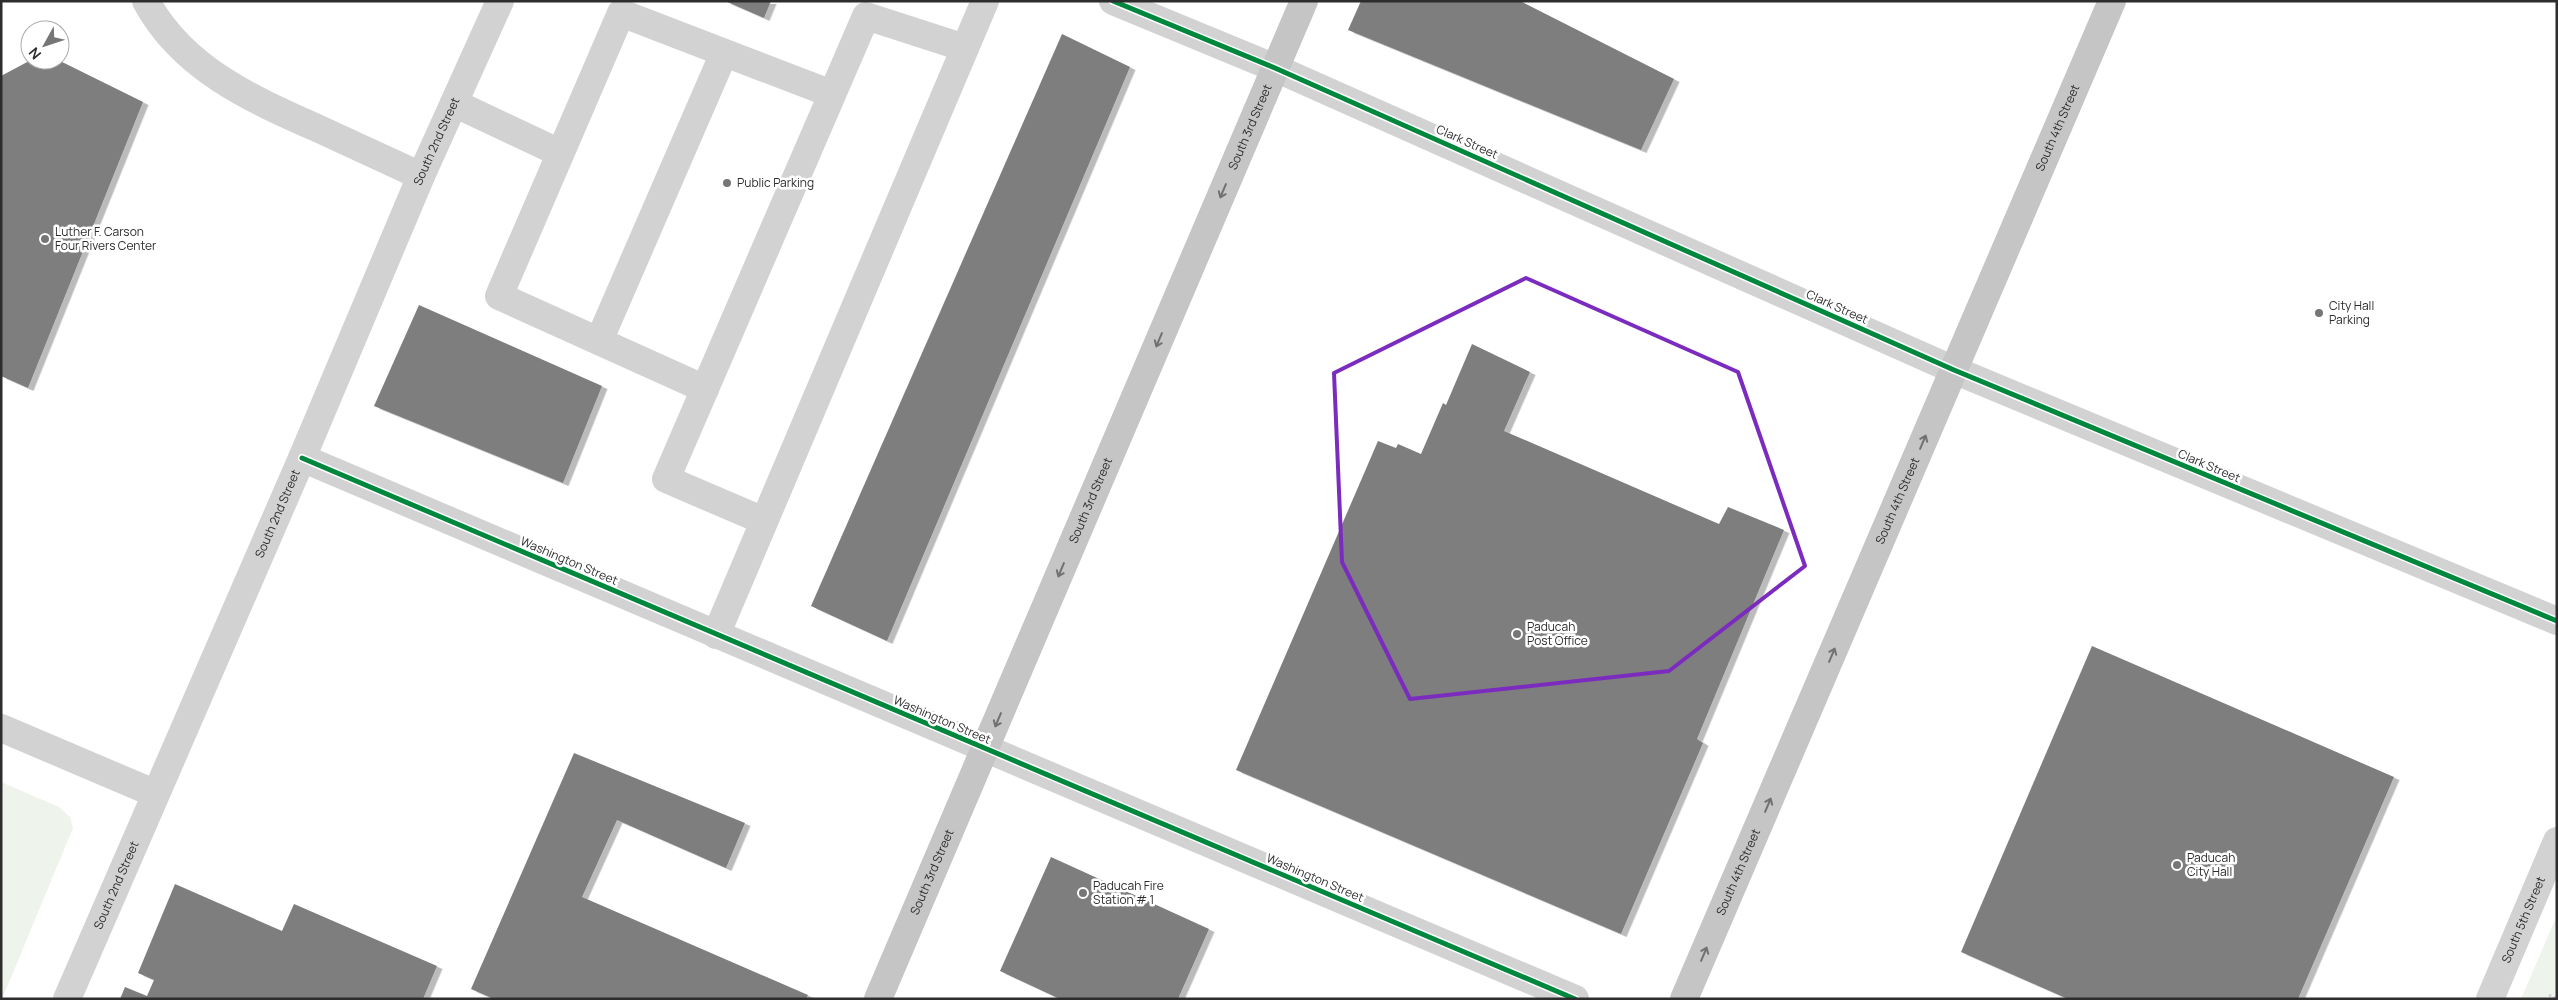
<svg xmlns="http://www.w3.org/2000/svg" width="2558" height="1000" viewBox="0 0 2558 1000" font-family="Manrope,sans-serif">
<defs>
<filter id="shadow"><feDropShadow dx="5.5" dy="3" stdDeviation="0" flood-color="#0004"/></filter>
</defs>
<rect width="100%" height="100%" fill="#fff"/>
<g fill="#eef3eb">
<polygon points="1,782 59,807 70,817 73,828 2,999"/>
<polygon points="2557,915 2557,999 2521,999"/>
</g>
<g fill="#7e7e7e" filter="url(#shadow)">
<polygon points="725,1 771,1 764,18"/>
<polygon points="1361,1 1520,1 1674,79 1641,150 1348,30"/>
<polygon points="1062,34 1130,67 887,641 811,606"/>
<polygon points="31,60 58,60 143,102 28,388 1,376 1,76"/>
<polygon points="419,305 602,386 563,483 374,406"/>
<polygon points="1472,344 1530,372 1504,431 1719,524 1728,507 1784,530 1697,739 1703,743 1621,934 1236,770 1378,441 1396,448 1398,444 1421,454 1443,403 1446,405"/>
<polygon points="2092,646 2394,777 2298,999 2068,999 1961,952"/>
<polygon points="574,753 745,823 726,868 617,820 582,897 808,995 806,999 494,999 471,989"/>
<polygon points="1051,857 1209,929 1178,999 1060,999 1000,971"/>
<polygon points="175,884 282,931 294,904 437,966 423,999 120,999 125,987 147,996 154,980 138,973"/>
</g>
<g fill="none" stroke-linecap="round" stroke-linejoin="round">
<polyline stroke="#d2d2d2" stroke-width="3" stroke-dasharray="2.5 2.5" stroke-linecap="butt" points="2549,995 2557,999"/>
<g stroke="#d2d2d2" stroke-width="28">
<path d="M146 1C182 68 251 99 317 128 351 144 386 160 421 176"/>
<polyline points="1113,1 1275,68 1954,370 2557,621"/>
<polyline points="454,103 560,153"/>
<polyline points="599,341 724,53"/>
<polyline points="705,389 499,296 621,13 832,94"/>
<polyline points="302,458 1575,999"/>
<polyline points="764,521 666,479 866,16 965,48"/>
<polyline points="716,635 985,1"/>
<polyline points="1,728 154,793"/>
<path id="s1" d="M67 999 302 458 421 176 500 1"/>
<path id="s2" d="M2490 999 2557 841"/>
</g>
<g stroke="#c5c5c5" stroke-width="28">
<path id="s3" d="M878 999 1304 1"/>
<path id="s4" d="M1684 999 2112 1"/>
</g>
<g stroke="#fff" stroke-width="8">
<g id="cycleway">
<polyline points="1113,1 1275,68 1954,370 2557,621"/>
<polyline points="302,458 1575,999"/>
</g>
</g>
<use href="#cycleway" stroke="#00873e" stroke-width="5"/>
</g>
<defs><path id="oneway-shaft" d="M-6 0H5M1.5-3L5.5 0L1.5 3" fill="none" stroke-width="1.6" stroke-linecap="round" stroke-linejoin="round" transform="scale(1.25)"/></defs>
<g stroke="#717171">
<use href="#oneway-shaft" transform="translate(1223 191) rotate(113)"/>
<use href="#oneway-shaft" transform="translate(1159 340) rotate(113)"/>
<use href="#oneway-shaft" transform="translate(1923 442) rotate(-67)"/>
<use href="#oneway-shaft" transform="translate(1061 570) rotate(113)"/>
<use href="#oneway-shaft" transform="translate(1832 655) rotate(-67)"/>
<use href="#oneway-shaft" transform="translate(998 720) rotate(113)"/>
<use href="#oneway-shaft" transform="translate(1768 805) rotate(-67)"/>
<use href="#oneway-shaft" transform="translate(1704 954) rotate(-67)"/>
</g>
<path fill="none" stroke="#7b2cbf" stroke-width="4" stroke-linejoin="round" d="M1526 278 1738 372 1805 566 1669 671 1410 699 1342 562 1334 373Z"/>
<g fill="#767676" stroke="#fff" stroke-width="2">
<circle cx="727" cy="183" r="5"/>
<circle cx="45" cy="239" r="5"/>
<circle cx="2319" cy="313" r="5"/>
<circle cx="1517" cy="634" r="5"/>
<circle cx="2177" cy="865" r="5"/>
<circle cx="1083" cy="893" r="5"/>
</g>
<g text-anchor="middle" stroke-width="5" stroke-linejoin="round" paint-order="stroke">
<g font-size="12" fill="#2d2d2d" stroke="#fff">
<text dy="4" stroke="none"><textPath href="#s3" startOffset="948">South 3rd Street</textPath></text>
<text dy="4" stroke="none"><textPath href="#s4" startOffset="948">South 4th Street</textPath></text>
<text dy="4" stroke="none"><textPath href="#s1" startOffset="934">South 2nd Street</textPath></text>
<text transform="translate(1467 142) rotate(24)" y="4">Clark Street</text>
<text transform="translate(1837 307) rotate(24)" y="4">Clark Street</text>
<text transform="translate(2209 466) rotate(23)" y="4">Clark Street</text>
<text dy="4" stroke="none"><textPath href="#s3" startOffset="542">South 3rd Street</textPath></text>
<text dy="4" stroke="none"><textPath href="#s4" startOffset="542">South 4th Street</textPath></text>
<text dy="4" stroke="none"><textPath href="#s1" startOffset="529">South 2nd Street</textPath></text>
<text transform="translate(569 561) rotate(23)" y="4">Washington Street</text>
<text transform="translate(942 720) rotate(23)" y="4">Washington Street</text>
<text dy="4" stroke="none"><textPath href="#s4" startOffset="138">South 4th Street</textPath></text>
<text dy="4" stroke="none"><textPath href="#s3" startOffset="138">South 3rd Street</textPath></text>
<text transform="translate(1315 878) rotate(23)" y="4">Washington Street</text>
<text dy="4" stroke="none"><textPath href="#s1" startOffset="124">South 2nd Street</textPath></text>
<text dy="4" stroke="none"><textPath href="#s2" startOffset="86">South 5th Street</textPath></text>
</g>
<g font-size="12" fill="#2d2d2d" stroke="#fff" text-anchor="start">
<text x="737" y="187">Public Parking</text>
<text x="55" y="236">Luther F. Carson<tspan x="55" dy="14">Four Rivers Center</tspan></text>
<text x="2329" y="310">City Hall<tspan x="2329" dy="14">Parking</tspan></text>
<text x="1527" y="631">Paducah<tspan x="1527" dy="14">Post Office</tspan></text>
<text x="2187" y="862">Paducah<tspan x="2187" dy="14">City Hall</tspan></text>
<text x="1093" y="890">Paducah Fire<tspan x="1093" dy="14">Station # 1</tspan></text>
</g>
</g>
<rect width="2558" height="1000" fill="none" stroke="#2d2d2d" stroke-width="5"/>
<g transform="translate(45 45) rotate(230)"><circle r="24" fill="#ffffff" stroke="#ababab"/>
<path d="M0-4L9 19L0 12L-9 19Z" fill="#767676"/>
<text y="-8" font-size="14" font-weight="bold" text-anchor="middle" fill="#2d2d2d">N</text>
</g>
</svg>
